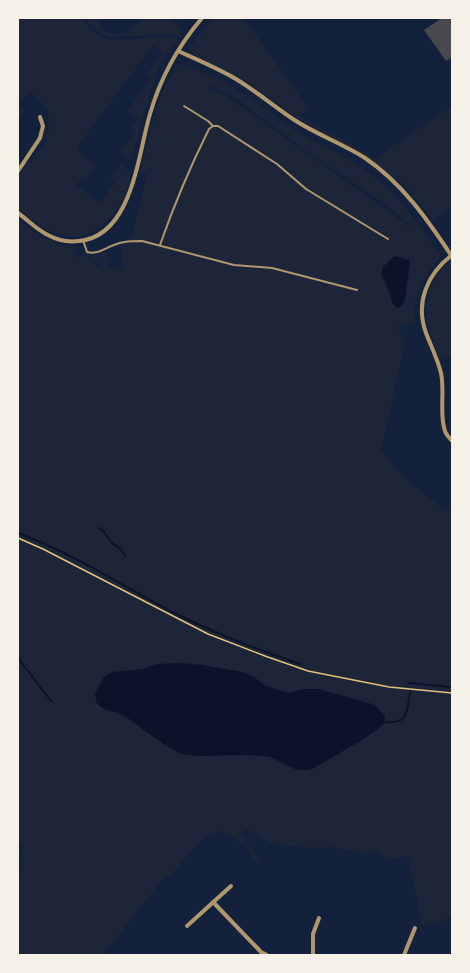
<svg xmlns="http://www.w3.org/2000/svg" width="470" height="973" viewBox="0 0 470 973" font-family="'Public Sans',sans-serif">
<rect width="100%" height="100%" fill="#14213d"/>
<g fill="#1d2539" fill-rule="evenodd">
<path d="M18 18H80C87 24 93 32 101 37 115 46 157 33 178 39L159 65 141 123 131 161 120 152 135 133 131 129 138 119 127 111 152 78 147 74 161 55H164L153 45 78 146 81 154 97 165 86 180 82 177 76 185 100 203 115 182 110 178 120 164 130 172C132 184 124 198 117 208 101 231 85 242 57 234 44 230 29 216 18 208V173L27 161 31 163 48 138 44 135 49 133 48 110 31 92 18 104 25 111 18 118Z"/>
<path d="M84 18H98C99 23 101 28 106 31 121 41 132 25 145 19 149 17 161 17 167 18 170 19 174 22 177 24V26L182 31 180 36 171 34 110 37 103 36Z"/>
<polygon points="213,18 241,18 250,26 308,108 298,115 376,159 392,147 452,106 452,208 433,220 407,188 381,166 298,118 259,91 243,79 195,55 191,51 190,47"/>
<path d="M178 63C198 71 218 78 236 89 257 101 276 117 296 131 315 143 336 151 355 163 395 189 414 217 441 256 429 270 417 287 414 307 414 312 415 318 415 323L398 326 405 343 381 450 405 478 446 511 452 502V914L442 922 422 925 408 856 389 859 374 851 361 853 334 847 309 848 270 843 246 829 240 834 260 859 257 863C252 858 251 853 248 849 240 840 230 836 220 831 198 837 185 859 171 876L167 874 103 955H18V879L20 875 23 847 18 843V246L21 237 18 234V219C38 237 52 245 79 247V249L75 251 76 257 86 255 99 268 101 266 93 259 92 255H99L105 251 108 254 109 261 106 266 122 269 121 245 132 236 147 174 140 173 153 120 162 92ZM211 85 240 101 311 154 382 202 411 225 409 226 225 95 218 92 209 91ZM381 273 406 290 405 300 398 308C392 305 384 281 381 273Z"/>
<path d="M452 260V356L444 357 440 360C436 348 430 336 428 324 423 300 431 274 452 260Z"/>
</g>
<g fill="#0b132b">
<polygon points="394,256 410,260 410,262 405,300 403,304 398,308 392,303 390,292 381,273 383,267"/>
<polygon points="181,663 202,665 242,672 254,677 266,686 289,693 303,689 319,689 375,705 385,716 384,722 382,726 362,740 312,769 306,770 297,770 270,757 253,755 197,756 181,754 163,744 129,719 116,712 105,710 97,704 95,695 98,687 104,677 112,672 143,669 157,664"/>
</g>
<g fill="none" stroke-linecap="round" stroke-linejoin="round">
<g stroke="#0b132b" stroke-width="2">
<path d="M99 528C106 531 106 537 111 542 117 547 122 548 125 556"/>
<path d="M18 533C72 553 120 584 170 611 212 632 256 649 300 664"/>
<polyline points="18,658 52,702"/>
<polyline points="409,683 452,687"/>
<path d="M384 722C409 724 406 714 410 693"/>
</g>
</g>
<polygon fill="#48494c" points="442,18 452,18 452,57 446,61 424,30"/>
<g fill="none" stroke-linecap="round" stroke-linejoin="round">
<polyline stroke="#e5c07b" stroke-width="1.5" points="18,538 43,549 208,634 265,656 308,671 389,687 452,693"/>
<g stroke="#b1986c" stroke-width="2">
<polyline points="184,106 208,121 213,126"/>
<path d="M83 240 87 252C97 255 105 248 114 245 123 241 132 241 142 241L234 265 272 268 357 290"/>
<path d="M160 245C174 205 190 167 209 129L213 126H218L277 164 306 189 388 239"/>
</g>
<g stroke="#b1986c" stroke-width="4">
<path d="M178 51C198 60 217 68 236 79 257 92 275 107 296 121 318 135 343 144 365 158 402 183 427 219 451 255"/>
<polyline points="18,171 40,138 43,126 40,117"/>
<path d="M18 213C28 220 38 231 50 236 59 241 70 242 79 241 133 236 138 153 150 114 160 79 179 45 202 18"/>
<path d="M452 255C427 274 415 303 426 333 431 346 438 360 441 373 445 391 439 415 445 431 446 435 450 438 452 441"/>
<polyline points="213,902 261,952 267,955"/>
<polyline points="187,926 231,886"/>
<polyline points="313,955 313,934 319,918"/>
<polyline points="404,955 415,928"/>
</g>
</g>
<rect width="470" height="973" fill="none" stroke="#f6f1e7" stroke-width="38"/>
</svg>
